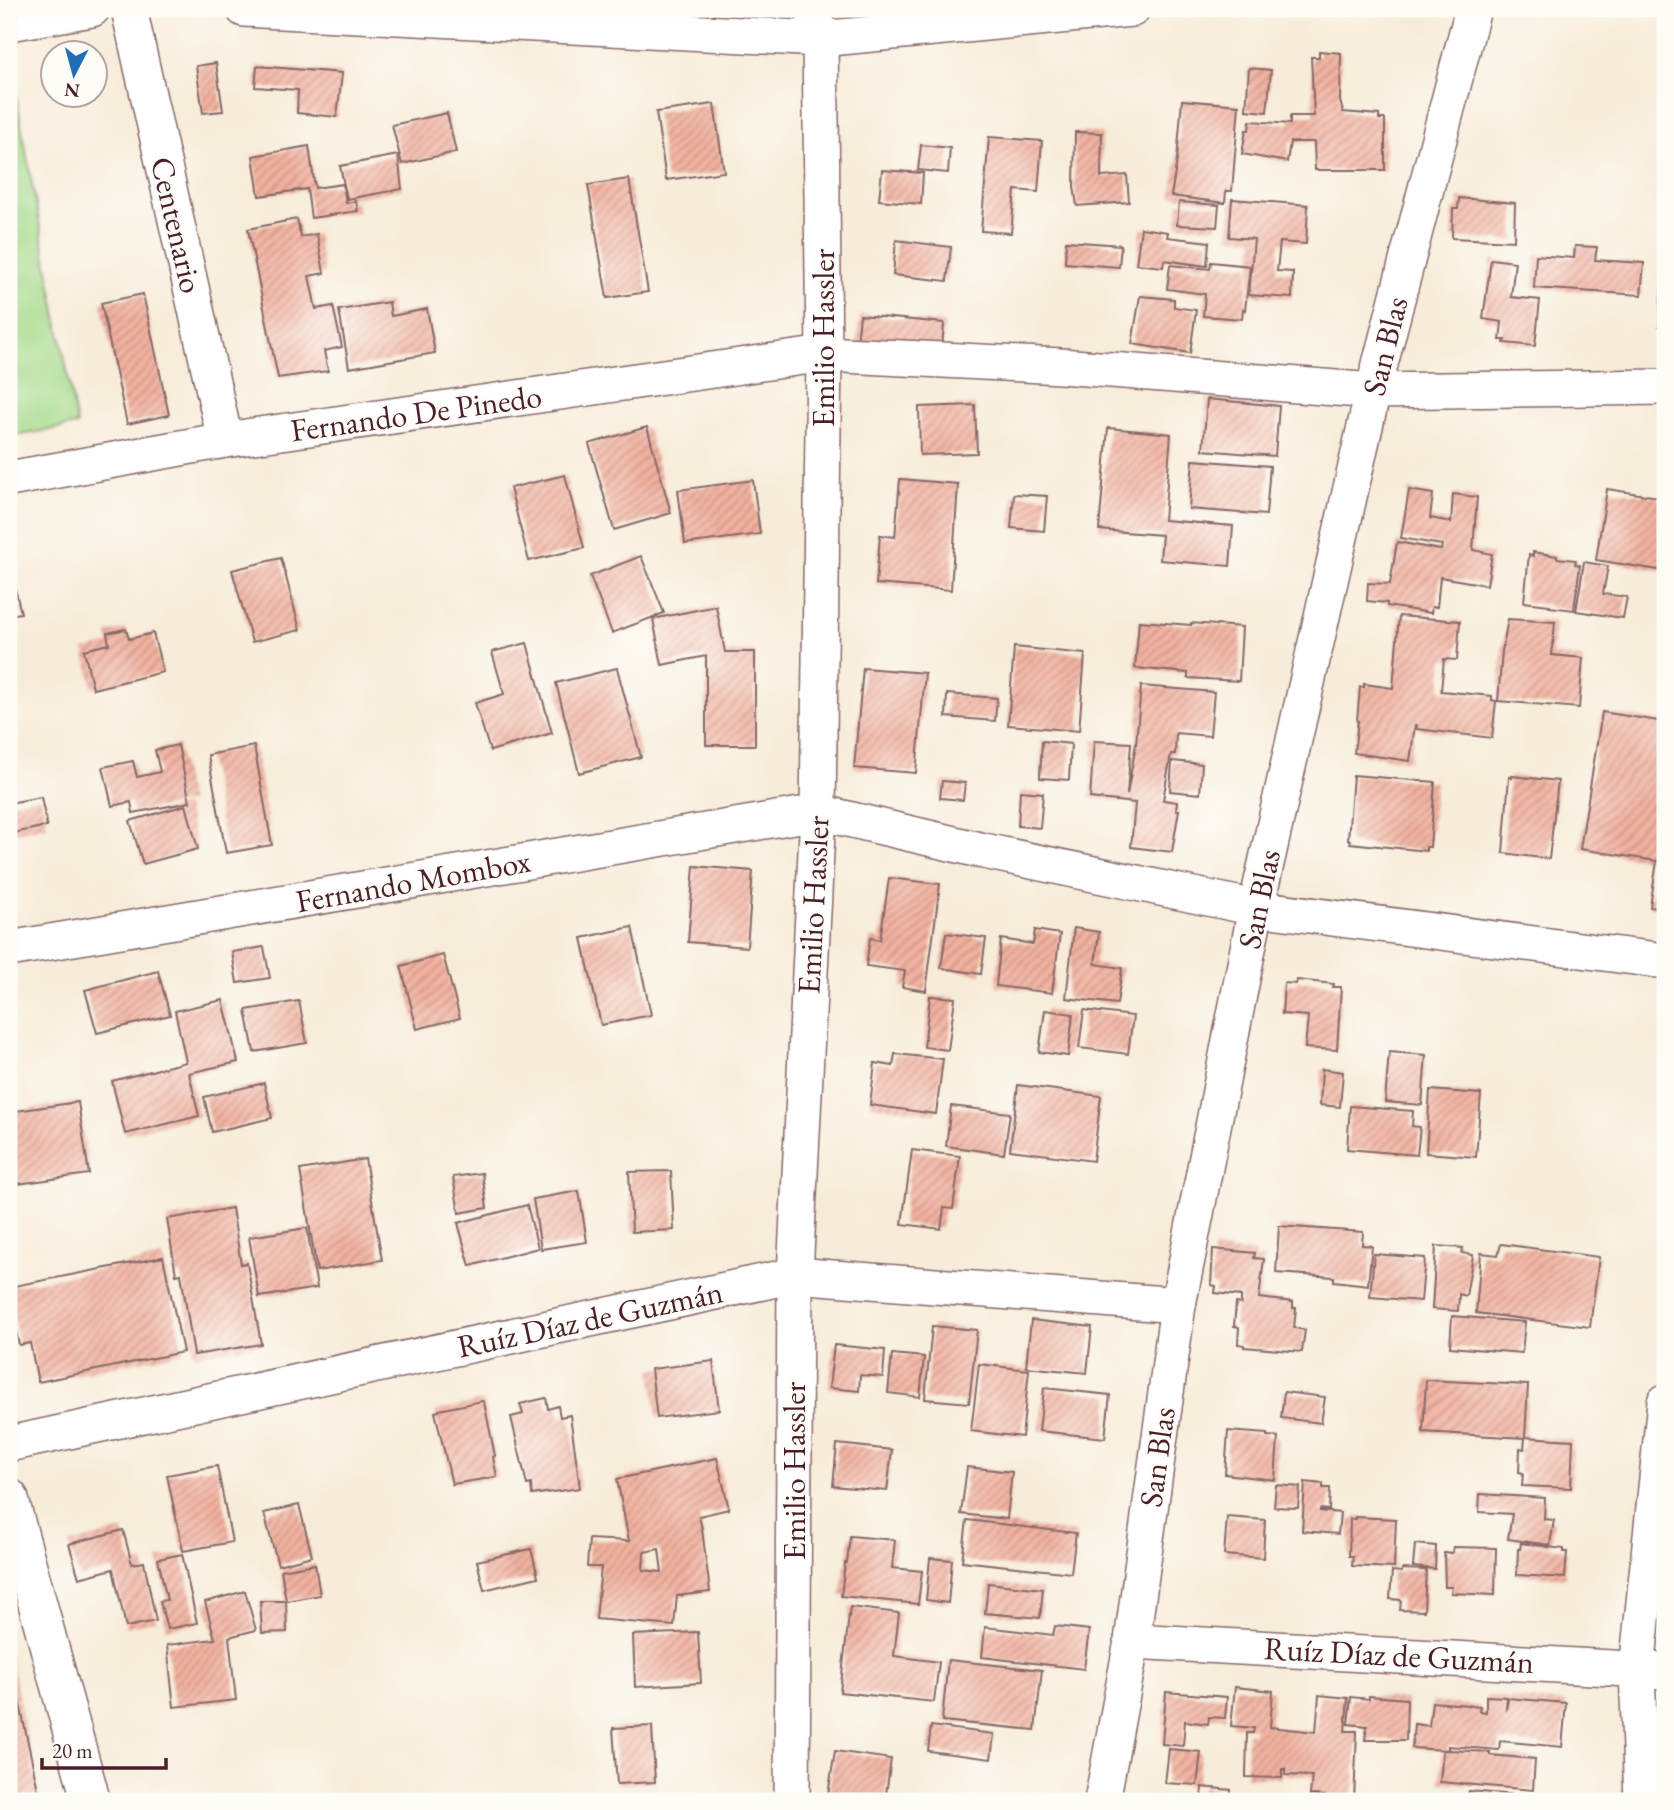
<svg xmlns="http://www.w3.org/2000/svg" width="1674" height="1810" viewBox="0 0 1674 1810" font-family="'EB Garamond',serif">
<defs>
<pattern id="building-hatch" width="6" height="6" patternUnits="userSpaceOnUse" patternTransform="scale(1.75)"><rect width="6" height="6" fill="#f2b2a0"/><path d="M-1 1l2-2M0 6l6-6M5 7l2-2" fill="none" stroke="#c69083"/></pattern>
</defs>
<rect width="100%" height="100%" fill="#fdfcf7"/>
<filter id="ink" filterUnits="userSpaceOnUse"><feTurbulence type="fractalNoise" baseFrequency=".0143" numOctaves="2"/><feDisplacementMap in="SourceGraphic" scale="14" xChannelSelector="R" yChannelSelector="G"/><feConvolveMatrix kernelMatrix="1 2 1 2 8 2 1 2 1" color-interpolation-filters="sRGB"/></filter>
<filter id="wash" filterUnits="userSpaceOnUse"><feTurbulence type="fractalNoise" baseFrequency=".00686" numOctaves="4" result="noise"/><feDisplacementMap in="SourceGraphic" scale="28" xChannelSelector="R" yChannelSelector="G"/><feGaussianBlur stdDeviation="1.57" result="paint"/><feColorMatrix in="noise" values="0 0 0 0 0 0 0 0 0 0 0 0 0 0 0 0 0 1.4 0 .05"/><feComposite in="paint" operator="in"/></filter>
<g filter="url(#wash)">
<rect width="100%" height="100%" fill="#f7ecd9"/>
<polygon fill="#a5da8a" stroke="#787c5a" stroke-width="2" points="15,92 77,425 9,437 9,93"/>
<g id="blocks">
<g fill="url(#building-hatch)" fill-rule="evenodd">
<polygon points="1319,51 1341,53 1340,101 1343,112 1379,115 1379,119 1385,119 1385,170 1315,170 1314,142 1290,142 1287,162 1242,154 1246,130 1249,130 1250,121 1290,124 1290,116 1314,116 1311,57 1319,57"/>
<polygon points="216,63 223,111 203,113 196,66"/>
<polygon points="257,66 342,73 337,117 297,113 298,90 255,87"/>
<polygon points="1249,68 1271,70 1267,112 1246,110"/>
<polygon points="1182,100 1239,105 1232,191 1226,191 1225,203 1171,196 1177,160"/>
<polygon points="714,104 724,172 666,180 656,112"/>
<polygon points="447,113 456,152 402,164 392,125"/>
<polygon points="1075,132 1102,133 1101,177 1127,175 1129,202 1077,206 1074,186"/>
<polygon points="989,137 1042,141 1038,192 1015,190 1011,233 981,231"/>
<polygon points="921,145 950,148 948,173 918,170"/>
<polygon points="309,146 315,188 343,184 346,203 356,201 358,211 311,218 307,189 259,196 253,156"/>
<polygon points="398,155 402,189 347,199 340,166"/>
<polygon points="882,170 923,173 921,204 879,200"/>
<polygon points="629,179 648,292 607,298 588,185"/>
<polygon points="1459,198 1515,203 1514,241 1452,238 1453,209 1458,209"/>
<polygon points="1232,199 1308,205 1306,244 1280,242 1277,271 1293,272 1292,298 1249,295 1254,239 1229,237"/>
<polygon points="1179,202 1219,205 1217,227 1177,225"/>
<polygon points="297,219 301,237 317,234 324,273 309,276 316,309 333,306 342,347 324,351 328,371 278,378 248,229"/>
<polygon points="1141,228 1168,232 1167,237 1209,242 1207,266 1164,260 1163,267 1136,264"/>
<polygon points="896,240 951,247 947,281 893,275"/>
<polygon points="1066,241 1121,245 1119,267 1065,263"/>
<polygon points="1575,246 1597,247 1595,260 1644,263 1641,295 1534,288 1536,255 1574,258"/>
<polygon points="1491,259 1515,262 1511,297 1540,300 1535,346 1504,343 1505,340 1500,340 1502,322 1483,319"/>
<polygon points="1211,262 1250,266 1245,310 1243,309 1242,319 1203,316 1205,294 1167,289 1170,265 1210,269"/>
<polygon points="1662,278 1665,279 1665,326 1659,326"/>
<polygon points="143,294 169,415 127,424 101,303"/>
<polygon points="1140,296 1174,299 1174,307 1196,310 1190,353 1132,344"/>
<polygon points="389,302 391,316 427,309 435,353 349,368 339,310"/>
<polygon points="860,315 944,323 942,350 857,343"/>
<polygon points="1207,399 1279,406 1275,456 1203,450"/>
<polygon points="975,405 977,453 920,455 919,407"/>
<polygon points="647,427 671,513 614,530 589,444"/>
<polygon points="1108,428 1171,434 1164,520 1233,526 1230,566 1160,560 1162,535 1099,530"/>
<polygon points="1193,460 1270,466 1266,515 1189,509"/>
<polygon points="565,475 584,548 529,561 510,488"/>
<polygon points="900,479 958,484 951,590 876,584 880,535 895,537"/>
<polygon points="753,480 760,534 685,544 678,490"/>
<polygon points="1607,489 1665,498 1665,571 1596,560"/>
<polygon points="1409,490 1433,494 1430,518 1451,522 1453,494 1477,497 1473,550 1492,554 1487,585 1440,577 1437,607 1432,607 1431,613 1387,606 1387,603 1367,601 1368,583 1390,584 1397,542 1441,550 1442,545 1401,538"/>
<polygon points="1014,494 1047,496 1044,531 1011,528"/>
<polygon points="1533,552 1557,556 1557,558 1576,560 1575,564 1580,565 1574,610 1549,607 1550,605 1524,602 1529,555 1533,556"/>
<polygon points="641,556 664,613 612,633 590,576"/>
<polygon points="281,558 300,630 252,642 232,570"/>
<polygon points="1584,562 1608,566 1603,594 1627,597 1623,618 1576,611"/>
<polygon points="9,563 21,613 9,615"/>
<polygon points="716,606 725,652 755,652 755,745 706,745 706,656 662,665 653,619"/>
<polygon points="1399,616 1460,621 1457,660 1444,659 1441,691 1492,696 1492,700 1496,701 1492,738 1416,729 1417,726 1415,725 1410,761 1354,753 1358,721 1357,721 1360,687 1364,687 1364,684 1393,688"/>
<polygon points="1508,619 1555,622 1552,655 1583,658 1579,708 1498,701 1502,651"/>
<polygon points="1139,621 1191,625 1191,623 1242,627 1239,681 1188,678 1188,673 1135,668"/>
<polygon points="126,629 129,639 153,633 163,672 93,689 84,650 109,644 107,633"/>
<polygon points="527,643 552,733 490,751 475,703 504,694 492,652"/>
<polygon points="1014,647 1085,654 1079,731 1008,725"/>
<polygon points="617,668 641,757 579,773 556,683"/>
<polygon points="863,668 925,673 916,773 854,768"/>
<polygon points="1141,686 1214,692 1210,736 1176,733 1175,754 1171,754 1163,800 1177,802 1176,810 1179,810 1172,852 1131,847 1135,803 1090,798 1094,741 1131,743 1127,795 1136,744"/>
<polygon points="947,694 997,698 995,721 946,717"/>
<polygon points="1602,712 1665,722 1665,909 1650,907 1657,861 1580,849"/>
<polygon points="1042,741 1071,744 1069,780 1040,778"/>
<polygon points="178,745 190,802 133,813 131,802 112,806 103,767 133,761 137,777 160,772 155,750"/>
<polygon points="254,746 272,845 226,853 208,755"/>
<polygon points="1172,761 1202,764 1200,794 1170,791"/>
<polygon points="1353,775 1435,782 1430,847 1426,847 1426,851 1350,843 1350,840 1348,840"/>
<polygon points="1512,776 1558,781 1549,859 1503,853 1509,777 1512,778"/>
<polygon points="942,781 965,783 963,800 940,798"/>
<polygon points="1020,791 1043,793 1040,828 1018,826"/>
<polygon points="41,797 47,826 9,834 9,803"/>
<polygon points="186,805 198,849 143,864 130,821"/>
<polygon points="694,866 753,871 747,947 688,942"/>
<polygon points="889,878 940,884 926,991 902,987 905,971 866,966 870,938 880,940"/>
<polygon points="632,927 651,1015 601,1025 582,938"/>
<polygon points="1074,928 1099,932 1095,964 1122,968 1117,1004 1066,998"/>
<polygon points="1035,930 1060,934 1052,993 996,986 1001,939 1033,944"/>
<polygon points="946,933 986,938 981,974 941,968"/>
<polygon points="264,947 270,978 237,983 232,952"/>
<polygon points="443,955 460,1018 417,1029 401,966"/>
<polygon points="158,971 170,1015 97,1033 85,990"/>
<polygon points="1297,980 1334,984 1333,987 1341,987 1337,1050 1305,1048 1308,1016 1282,1014 1284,983 1296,984"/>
<polygon points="930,996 955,998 948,1050 924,1047"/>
<polygon points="223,1000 238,1062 189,1073 199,1116 125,1134 112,1081 186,1062 175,1011"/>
<polygon points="299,1001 307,1043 254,1052 246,1010"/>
<polygon points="1045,1010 1073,1014 1068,1056 1039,1052"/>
<polygon points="1084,1010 1133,1016 1128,1054 1079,1048"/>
<polygon points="1389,1052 1426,1055 1422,1105 1385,1102"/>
<polygon points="895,1054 943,1059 936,1114 870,1105 875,1063 893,1066"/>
<polygon points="1322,1069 1343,1072 1340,1107 1320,1105"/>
<polygon points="264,1083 272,1118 212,1132 204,1097"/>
<polygon points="1018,1085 1101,1096 1093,1161 1010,1150"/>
<polygon points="1430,1090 1481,1094 1476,1157 1426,1153"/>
<polygon points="78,1102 89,1174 10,1185 9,1175 9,1112"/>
<polygon points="951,1106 1010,1113 1004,1154 946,1146"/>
<polygon points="1350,1106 1413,1111 1412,1126 1420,1127 1417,1155 1347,1149"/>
<polygon points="912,1150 960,1156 953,1209 944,1208 941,1229 902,1224"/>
<polygon points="365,1159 382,1260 317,1271 300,1170"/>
<polygon points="671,1171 674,1230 632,1232 629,1172"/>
<polygon points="482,1173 487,1208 459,1213 453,1177"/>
<polygon points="579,1191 587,1242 541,1249 533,1199"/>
<polygon points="527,1205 538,1248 470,1266 458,1223"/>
<polygon points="232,1208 241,1264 247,1263 261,1344 194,1355 181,1274 176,1275 167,1219"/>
<polygon points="1279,1226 1363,1232 1362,1245 1372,1246 1368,1285 1334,1281 1334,1277 1276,1273"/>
<polygon points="307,1228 317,1288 259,1297 249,1237"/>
<polygon points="1501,1244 1599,1257 1590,1327 1476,1313 1481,1253 1498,1255"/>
<polygon points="1436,1246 1463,1248 1462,1253 1473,1255 1466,1296 1459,1294 1458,1311 1432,1309"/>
<polygon points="1213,1249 1255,1253 1254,1258 1264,1259 1259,1298 1293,1302 1293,1308 1296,1308 1294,1328 1305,1330 1302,1352 1244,1347 1244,1345 1238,1344 1239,1327 1234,1326 1236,1303 1241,1304 1241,1296 1215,1293 1216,1286 1211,1285"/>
<polygon points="1374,1254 1425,1258 1421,1301 1370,1297"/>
<polygon points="163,1257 183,1352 38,1382 30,1343 19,1345 9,1298 9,1287"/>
<polygon points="1452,1316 1525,1322 1522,1353 1450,1347"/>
<polygon points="1031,1320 1092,1327 1087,1373 1026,1367"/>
<polygon points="932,1326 977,1330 969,1403 925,1399"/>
<polygon points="834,1345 885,1350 883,1377 860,1375 859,1391 829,1388"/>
<polygon points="892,1354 924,1357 920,1397 888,1393"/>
<polygon points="713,1361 719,1410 657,1418 651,1369"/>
<polygon points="979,1364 1029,1370 1022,1437 971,1431"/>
<polygon points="1426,1380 1528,1385 1525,1437 1573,1440 1571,1488 1522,1486 1523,1473 1519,1472 1520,1448 1524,1449 1525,1438 1423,1432"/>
<polygon points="1044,1388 1110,1395 1105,1438 1039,1431"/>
<polygon points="1284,1392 1325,1397 1321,1423 1281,1418"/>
<polygon points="546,1398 548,1409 558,1406 560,1417 570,1415 580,1488 532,1495 531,1484 527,1485 511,1417 523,1414 520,1404"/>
<polygon points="482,1401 484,1402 495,1456 493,1457 497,1477 452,1484 435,1412 439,1411 439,1410"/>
<polygon points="1228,1431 1267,1434 1267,1436 1278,1437 1275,1480 1225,1474"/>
<polygon points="837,1444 892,1450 887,1491 833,1486"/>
<path d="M717 1458 729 1509 699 1516 702 1529 710 1592 677 1596 674 1626 596 1619 601 1567H587L589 1539 629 1541 617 1479ZM659 1549 662 1572 643 1570 644 1552Z"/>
<polygon points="217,1466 232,1542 183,1551 167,1475"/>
<polygon points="967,1467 1012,1472 1007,1519 961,1514"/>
<polygon points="1305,1482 1323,1484 1323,1488 1330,1488 1329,1510 1320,1509 1320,1511 1340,1513 1338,1534 1302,1531"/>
<polygon points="1276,1485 1300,1487 1298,1508 1274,1507"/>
<polygon points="1480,1494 1545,1498 1544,1519 1554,1520 1550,1545 1508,1539 1512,1514 1479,1512"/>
<polygon points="299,1505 312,1556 278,1565 264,1513"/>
<polygon points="1227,1517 1265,1520 1263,1558 1224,1555"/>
<polygon points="1355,1517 1396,1519 1394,1568 1352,1566 1353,1556 1349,1556 1350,1519 1355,1519"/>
<polygon points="967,1520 1076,1533 1071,1573 962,1561"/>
<polygon points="123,1530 132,1564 144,1562 156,1621 126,1627 113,1569 79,1578 69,1544"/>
<polygon points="850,1536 895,1540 892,1568 922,1571 918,1604 841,1596 845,1563 847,1563"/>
<polygon points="1521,1543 1564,1549 1564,1552 1567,1552 1565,1578 1517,1575 1518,1549 1520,1549"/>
<polygon points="1415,1544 1436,1546 1435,1569 1413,1567"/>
<polygon points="1453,1547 1496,1548 1495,1595 1451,1593 1452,1587 1445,1587 1444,1553 1452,1553"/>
<polygon points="531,1549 538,1577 484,1590 477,1561"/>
<polygon points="182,1554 197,1623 167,1629 160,1601 167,1600 158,1559"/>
<polygon points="930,1558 952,1560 948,1603 926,1600"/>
<polygon points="315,1564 320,1595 286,1601 281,1570"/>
<polygon points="1402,1569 1426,1570 1424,1611 1400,1610 1401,1600 1390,1599 1392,1571 1402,1572"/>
<polygon points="988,1583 1043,1589 1040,1618 985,1613"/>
<polygon points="245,1591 256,1630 229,1637 236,1700 174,1707 167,1645 215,1639 205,1602"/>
<polygon points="260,1601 286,1601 287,1632 262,1633"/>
<polygon points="850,1607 899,1613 894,1656 939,1662 934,1702 840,1692"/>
<polygon points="1055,1626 1089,1630 1084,1669 982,1657 985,1627 1053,1635"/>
<polygon points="698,1632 701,1683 635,1687 633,1635"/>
<polygon points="9,1652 39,1795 9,1801"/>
<polygon points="948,1660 1042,1670 1035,1730 942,1721"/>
<polygon points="1235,1687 1273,1691 1270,1727 1316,1732 1319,1695 1348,1698 1345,1731 1357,1731 1354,1801 1324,1801 1325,1796 1310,1795 1312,1776 1285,1775 1285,1769 1282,1769 1282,1778 1246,1777 1247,1733 1253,1733 1254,1728 1231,1726"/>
<polygon points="1166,1692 1227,1697 1225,1718 1209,1717 1208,1724 1185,1721 1183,1746 1162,1744"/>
<polygon points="1369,1696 1407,1699 1406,1740 1365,1740 1367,1726 1348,1724 1351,1697 1369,1699"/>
<polygon points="1486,1696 1507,1697 1506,1711 1508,1698 1566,1703 1562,1747 1500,1741 1499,1750 1448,1746 1448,1750 1490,1752 1490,1755 1535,1759 1533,1790 1440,1782 1443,1750 1448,1750 1412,1748 1414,1724 1429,1726 1432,1702 1480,1706 1479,1711 1486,1712"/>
<polygon points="652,1726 655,1782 617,1784 613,1728"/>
<polygon points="931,1726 994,1734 991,1759 928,1751"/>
<polygon points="1169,1749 1201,1752 1197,1785 1165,1783"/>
<polygon points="835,1751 891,1759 885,1801 827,1801"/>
<polygon points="1202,1787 1231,1790 1230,1801 1201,1801"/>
<polygon points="1469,1791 1516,1795 1515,1801 1468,1801"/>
</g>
</g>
</g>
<g filter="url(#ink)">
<use href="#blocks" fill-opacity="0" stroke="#876768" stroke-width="2"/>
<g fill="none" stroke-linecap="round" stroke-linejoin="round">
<g stroke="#876768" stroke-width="38">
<g id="minor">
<polyline points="129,9 225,440"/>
<polyline points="244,9 820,39 1132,9"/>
<polyline points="9,23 92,9"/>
<polyline points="9,479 225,440 824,354 1061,366 1373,391 1665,387"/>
<polyline points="9,949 818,812 984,851 1256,908 1665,961"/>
<polyline points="9,1444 795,1275 1178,1305"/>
<polyline points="1132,1641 1665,1671"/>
<polyline points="792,1801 795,1275 818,812 824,354 820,39 813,9"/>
<polyline points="1102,1801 1132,1641 1178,1305 1256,908 1373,391 1473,9"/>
<polyline points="1642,1801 1637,1669 1665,1402"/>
</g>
</g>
<g stroke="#876768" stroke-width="41">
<polyline id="tertiary" points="9,1498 91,1801"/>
</g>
<use href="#minor" stroke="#fff" stroke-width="35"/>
<use href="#tertiary" stroke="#fff" stroke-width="38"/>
</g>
</g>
<g text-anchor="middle" stroke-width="5" stroke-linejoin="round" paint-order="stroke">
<g font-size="32" fill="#4a1f2b" stroke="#fdfcf7">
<text transform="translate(177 225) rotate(77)" y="11">Centenario</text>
<text transform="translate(823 338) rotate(-90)" y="11">Emilio Hassler</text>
<text transform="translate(1385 346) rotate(-76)" y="11">San Blas</text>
<text transform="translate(416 413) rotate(-8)" y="11">Fernando De Pinedo</text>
<text transform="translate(413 881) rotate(-10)" y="11">Fernando Mombox</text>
<text transform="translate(1259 899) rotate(-78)" y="11">San Blas</text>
<text transform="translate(813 905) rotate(-87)" y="11">Emilio Hassler</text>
<text transform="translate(590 1319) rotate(-12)" y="11">Ruíz Díaz de Guzmán</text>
<text transform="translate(1157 1457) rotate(-82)" y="11">San Blas</text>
<text transform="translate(794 1471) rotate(-90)" y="11">Emilio Hassler</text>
<text transform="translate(1399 1655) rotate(3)" y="11">Ruíz Díaz de Guzmán</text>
</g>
</g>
<rect width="1674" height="1810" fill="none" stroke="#fdfcf7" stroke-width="35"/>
<g transform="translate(74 74) rotate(186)"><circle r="33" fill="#fdfcf7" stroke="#b5a4a5" stroke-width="2"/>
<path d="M0-5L12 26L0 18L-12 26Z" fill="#1f6fb2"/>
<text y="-10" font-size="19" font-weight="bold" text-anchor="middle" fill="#4a1f2b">N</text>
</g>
<path d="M42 1758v10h124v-10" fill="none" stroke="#4a1f2b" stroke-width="3.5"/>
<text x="52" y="1758" font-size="21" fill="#4a1f2b" stroke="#fdfcf7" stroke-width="5" paint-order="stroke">20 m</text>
</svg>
